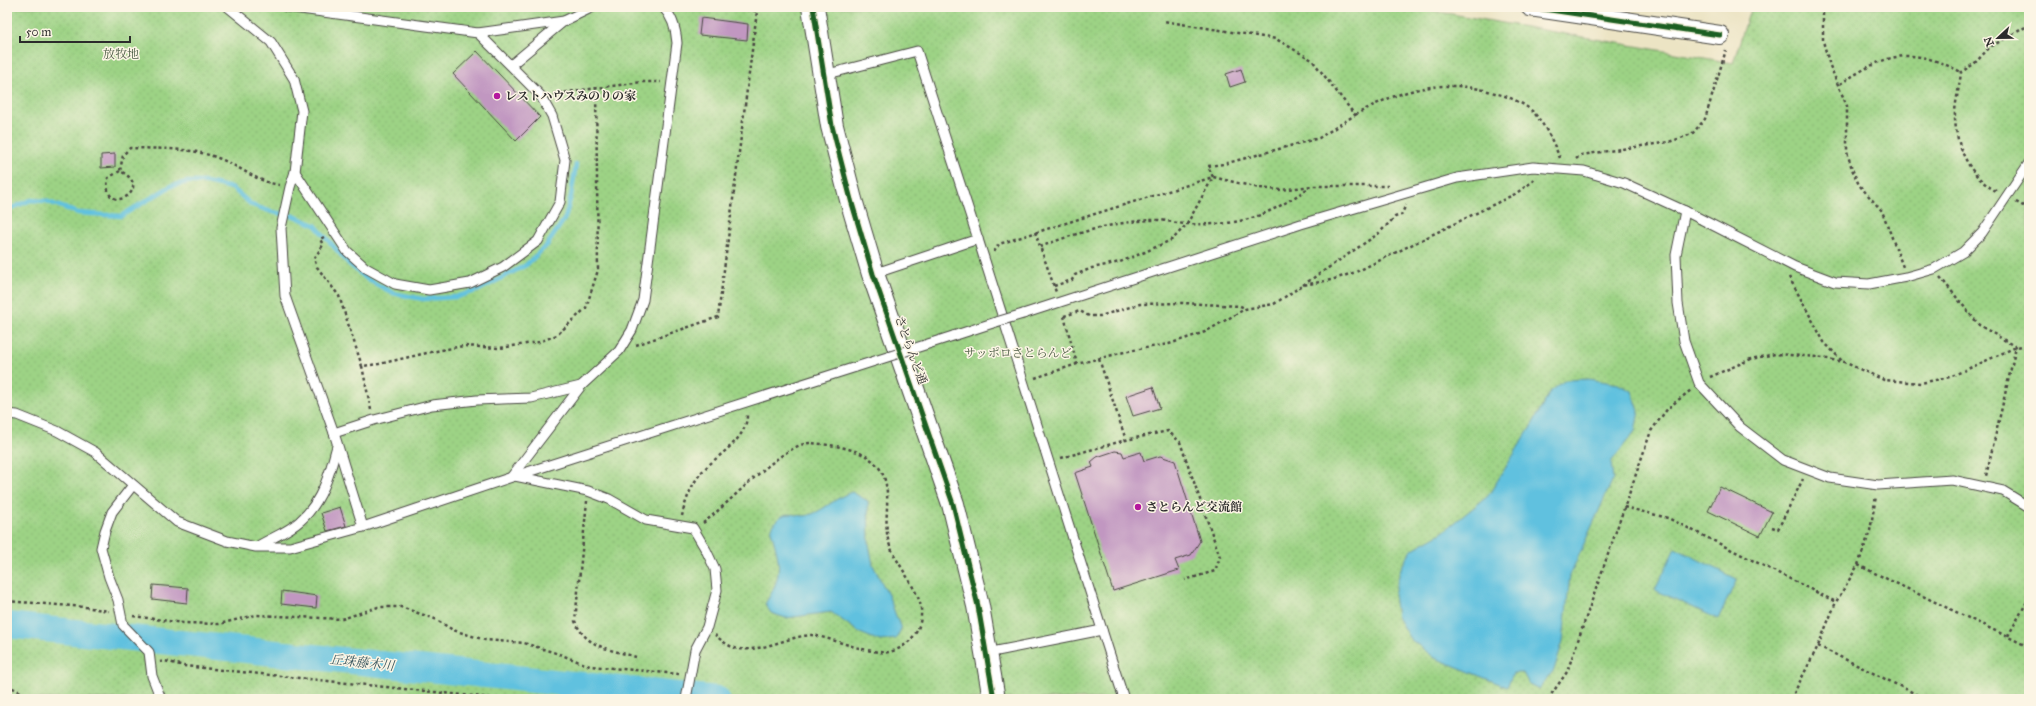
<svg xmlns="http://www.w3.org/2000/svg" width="2036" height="706" viewBox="0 0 2036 706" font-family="'IM FELL Great Primer','Noto Serif JP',serif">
<defs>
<pattern id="park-dots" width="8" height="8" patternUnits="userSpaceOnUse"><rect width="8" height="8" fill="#9dd385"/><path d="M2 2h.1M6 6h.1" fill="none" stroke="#87b573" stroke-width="1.8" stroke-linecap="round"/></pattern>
</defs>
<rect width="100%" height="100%" fill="#fcf5e5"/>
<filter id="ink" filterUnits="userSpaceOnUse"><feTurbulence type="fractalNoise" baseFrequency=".025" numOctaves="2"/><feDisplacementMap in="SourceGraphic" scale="8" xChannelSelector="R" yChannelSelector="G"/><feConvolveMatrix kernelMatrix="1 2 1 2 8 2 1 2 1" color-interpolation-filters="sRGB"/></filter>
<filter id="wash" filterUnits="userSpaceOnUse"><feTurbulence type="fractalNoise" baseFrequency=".012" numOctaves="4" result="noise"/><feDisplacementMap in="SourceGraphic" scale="16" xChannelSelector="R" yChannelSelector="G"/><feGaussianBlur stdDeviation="0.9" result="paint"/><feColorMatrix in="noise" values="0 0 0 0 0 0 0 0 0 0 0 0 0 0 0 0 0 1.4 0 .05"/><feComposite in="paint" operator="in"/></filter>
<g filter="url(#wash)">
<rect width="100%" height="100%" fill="#ece4c4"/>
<polygon fill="url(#park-dots)" stroke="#647f58" points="7,7 1411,7 1733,63 1751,7 2029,7 2029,699 7,699"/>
<g fill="#61c1df" stroke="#467685">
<polygon points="1589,379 1618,384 1632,391 1639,411 1635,431 1611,462 1613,479 1570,575 1563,641 1554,670 1539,689 1529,684 1523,673 1513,673 1507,687 1435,658 1410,639 1397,617 1394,594 1401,568 1411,550 1443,532 1488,496 1532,425 1550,392 1565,380"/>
<path d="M852 492 868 501 869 544 873 565 889 597 901 629 896 639 880 641 860 633 831 612 786 618 771 613 765 604C784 574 780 563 771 531 774 523 776 519 784 515 792 512 801 518 809 515 825 510 836 497 852 492Z"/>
<polygon points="1675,548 1737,579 1718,619 1655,590"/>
</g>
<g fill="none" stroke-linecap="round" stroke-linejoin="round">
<polyline stroke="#61c1df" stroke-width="4.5" points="7,210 31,200 46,201 78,213 121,216 171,186 188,182 206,182 232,188 252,205 272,212 294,216 315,225 349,264 367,279 393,293 423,299 456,297 479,290 526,265 547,245 565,218 571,196 576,164"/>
<polyline stroke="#61c1df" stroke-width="26" points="7,625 717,699"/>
</g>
<g id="blocks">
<g fill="#c197c1">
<polygon points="701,18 748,24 747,40 699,35"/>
<polygon points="477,51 540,117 516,141 453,74"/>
<polygon points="1241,69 1245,82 1230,87 1226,74"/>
<polygon points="115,154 115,167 101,168 101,155"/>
<polygon points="1153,387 1160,408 1133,416 1126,396"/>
<polygon points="1115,451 1122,452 1124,457 1141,452 1144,461 1160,456 1175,461 1200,541 1191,555 1175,560 1179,570 1113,591 1075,473 1093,467 1091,462 1097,457"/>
<polygon points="1720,487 1772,512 1760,536 1708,511"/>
<polygon points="340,507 346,526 327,531 321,513"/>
<polygon points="153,585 188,588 187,603 152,599"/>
<polygon points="282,591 317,596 316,608 281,604"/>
</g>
</g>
</g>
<g filter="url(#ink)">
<use href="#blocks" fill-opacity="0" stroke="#484742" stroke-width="1"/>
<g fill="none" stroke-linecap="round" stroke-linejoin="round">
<g stroke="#484742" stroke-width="11">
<g id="lane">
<polyline points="228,7 271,42 294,79 302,111 295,172 290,187 281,228 285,296 334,433 363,527"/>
<polyline points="286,7 478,33 564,21 593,7"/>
<polyline points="511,65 564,21"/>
<polyline points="824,75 917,51 978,239"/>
<polyline points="295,172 347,251 366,268 395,284 429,290 470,283 503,267 538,241 560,202 565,160 552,116 540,95 478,33"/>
<polyline points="1685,211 1676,255 1678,303 1684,341 1699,383 1740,427 1783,460 1830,478 1878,485 1952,480 2003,491 2029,507"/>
<polyline points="873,274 978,239 1124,699"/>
<polyline points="1023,314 1301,224 1457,178 1533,167 1584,171 1624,183 1685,211 1795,267 1835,282 1869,284 1906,277 1934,269 1963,252 1982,233 2029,163"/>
<polyline points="953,336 996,322"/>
<polyline points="7,414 17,415 57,431 95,452 177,522 227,541 256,547 290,547 363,527 515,476 856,367"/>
<polyline points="334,433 374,420 432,405 477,400 531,398 581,386"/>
<path d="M512 476 581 386 619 351 632 330 643 300 677 43C676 29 673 17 663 7"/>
<polyline points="515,476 588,491 609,499 646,520 693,528 706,550 715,569 717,590 707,627 695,650 686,699"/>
<polyline points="133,485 112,512 105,531 101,548 109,577 118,600 123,625 149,652 152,676 161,699"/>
<path d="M258 546C271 538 288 532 300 521 322 502 330 473 337 446"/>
<polyline points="987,653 1102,630"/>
</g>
</g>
<g stroke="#484742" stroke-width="20">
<polyline id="street" points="1530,7 1720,35"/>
</g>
<g stroke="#484742" stroke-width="24">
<polyline id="secondary" points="813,7 832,126 851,200 873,274 953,504 978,606 994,699"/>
</g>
<g stroke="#484742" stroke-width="2.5" stroke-dasharray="3 3" stroke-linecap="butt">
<polyline points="1823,7 1823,41 1830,66 1847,106 1847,152 1852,169 1859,185 1882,211 1903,267"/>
<path d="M1840 84C1886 54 1909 45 1961 72"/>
<polyline points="553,94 642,82 661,82"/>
<path d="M1355 115C1402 88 1446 77 1498 94 1510 97 1526 104 1535 114 1546 127 1553 142 1560 158"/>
<polyline points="1576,159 1581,155 1669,142 1692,134 1705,119 1726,50"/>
<path d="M120 171 108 178C101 220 158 189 120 171L123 155 130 148C159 149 190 147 218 158 240 166 256 182 280 185"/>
<path d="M1996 191C1970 177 1956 147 1955 118 1954 106 1960 85 1961 72L1974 64 1990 47 2029 25"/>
<polyline points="2016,202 2029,209"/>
<polyline points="1035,232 1056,292"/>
<polyline points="324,237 320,239 323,245 314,259 317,267 339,296 362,366"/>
<path d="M1040 247C1075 233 1114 222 1152 220 1164 219 1176 224 1188 224 1243 226 1266 217 1310 187"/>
<polyline points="994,252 999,244 1213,177 1259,188 1281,190 1312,186 1388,186"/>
<polyline points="1789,277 1824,342 1843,362"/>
<polyline points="1940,277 1979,325 2016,347 1986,476"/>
<polyline points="1303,285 1378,234 1395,217 1401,215 1406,205"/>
<polyline points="1054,286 1072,280 1075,275 1092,268 1120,262 1145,252 1173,239 1187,224 1213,177 1208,166 1224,164 1319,138 1355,115 1312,60 1276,39 1163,21"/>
<polyline points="1064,316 1080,311 1089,316 1100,316 1140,304 1182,303 1240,306 1245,308"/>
<polyline points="1064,316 1077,364"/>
<polyline points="636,345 718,317 757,11 718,7"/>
<polyline points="1099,359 1126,440"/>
<polyline points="1710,377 1751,359 1775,354 1817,357 1844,362 1884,380 1921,383 1950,377 2016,347 2029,345"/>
<polyline points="1035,378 1077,364 1128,351 1169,344 1205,332 1245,309 1274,304 1303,285 1331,280 1356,272 1515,194 1532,182 1536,177"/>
<polyline points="371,410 362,366 379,364 431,352 463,346 500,348 539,342 557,335 586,308 598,270 596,87"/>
<polyline points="1061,458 1126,440 1168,431 1180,442 1220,557 1215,571 1185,580"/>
<path d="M587 501 575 621C586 648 610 649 636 657"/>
<polyline points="1624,507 1668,518 1836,602"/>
<path d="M682 516C685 502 691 485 701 473 716 455 748 440 747 414"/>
<path d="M703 523C728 505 784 442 811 443 832 445 861 448 876 464 897 487 880 520 890 546 896 562 920 593 921 608 922 622 918 634 907 643 900 649 889 654 880 652 857 650 835 639 812 635 789 636 762 652 739 649 730 648 721 640 715 635"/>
<polyline points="1772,527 1778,529 1803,479"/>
<polyline points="1858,565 2029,647"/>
<polyline points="7,601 85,607 109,611"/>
<polyline points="133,616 183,623 219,624 256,615 342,619 378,607 401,607 435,619 453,630 485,640 524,643 559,654 590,666 679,674"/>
<polyline points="2008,636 2029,598"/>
<polyline points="1818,646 1926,699"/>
<polyline points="160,662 165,661 184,666 501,699"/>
<polyline points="7,685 34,699"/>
<polyline points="134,699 147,694"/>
<polyline points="1548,699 1567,672 1651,431 1668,408 1691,390"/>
<polyline points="1791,699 1818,646 1836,602 1858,565 1870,531 1876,496"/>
</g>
<use href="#lane" stroke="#fff" stroke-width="9"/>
<use href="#street" stroke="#fff" stroke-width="18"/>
<use href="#secondary" stroke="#fff" stroke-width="22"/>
<g stroke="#484742" stroke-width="11" stroke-linecap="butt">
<g id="lane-bridge">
<polyline points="996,322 1023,314"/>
<polyline points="856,367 953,336"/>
</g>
</g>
<use href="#lane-bridge" stroke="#fff" stroke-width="9"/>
<g stroke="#fcf5e5" stroke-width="8">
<g id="cycleway">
<polyline points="813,7 832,126 851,200 873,274 953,504 978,606 994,699"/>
<polyline points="1530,7 1720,35"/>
</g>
</g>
<use href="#cycleway" stroke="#1b5e20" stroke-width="5"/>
</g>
</g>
<g fill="#b5179e" stroke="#fcf5e5" stroke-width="1.5">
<circle cx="497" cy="96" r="4"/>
<circle cx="1138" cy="507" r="4"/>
</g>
<g text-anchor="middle" stroke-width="3" stroke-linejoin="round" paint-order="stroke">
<g font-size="12" fill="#4d5d46" stroke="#fcf5e5">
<text x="121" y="58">放牧地</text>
<text x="1018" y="357">サッポロさとらんど</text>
</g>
<g font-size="12" font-weight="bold" fill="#2b2b2b" stroke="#fcf5e5" text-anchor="start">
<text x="505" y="100">レストハウスみのりの家</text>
<text x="1146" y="511">さとらんど交流館</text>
</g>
<g font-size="12" fill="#2b2b2b" stroke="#fcf5e5">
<text transform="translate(911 350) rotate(70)" y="4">さとらんど通</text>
</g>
<g font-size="13" font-style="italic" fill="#3b5861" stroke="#fcf5e5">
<text transform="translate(362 662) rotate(6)" y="5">丘珠藤木川</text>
</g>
</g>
<rect width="2036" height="706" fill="none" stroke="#fcf5e5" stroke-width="24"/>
<g transform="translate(1998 38) rotate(248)" stroke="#fcf5e5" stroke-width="3" paint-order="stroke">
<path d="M0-3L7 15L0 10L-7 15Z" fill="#2b2b2b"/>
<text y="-6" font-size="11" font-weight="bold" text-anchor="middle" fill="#2b2b2b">N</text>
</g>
<path d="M20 36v6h110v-6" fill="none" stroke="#2b2b2b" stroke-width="2"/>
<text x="26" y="36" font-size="12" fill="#2b2b2b" stroke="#fcf5e5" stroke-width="3" paint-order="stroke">50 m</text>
</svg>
